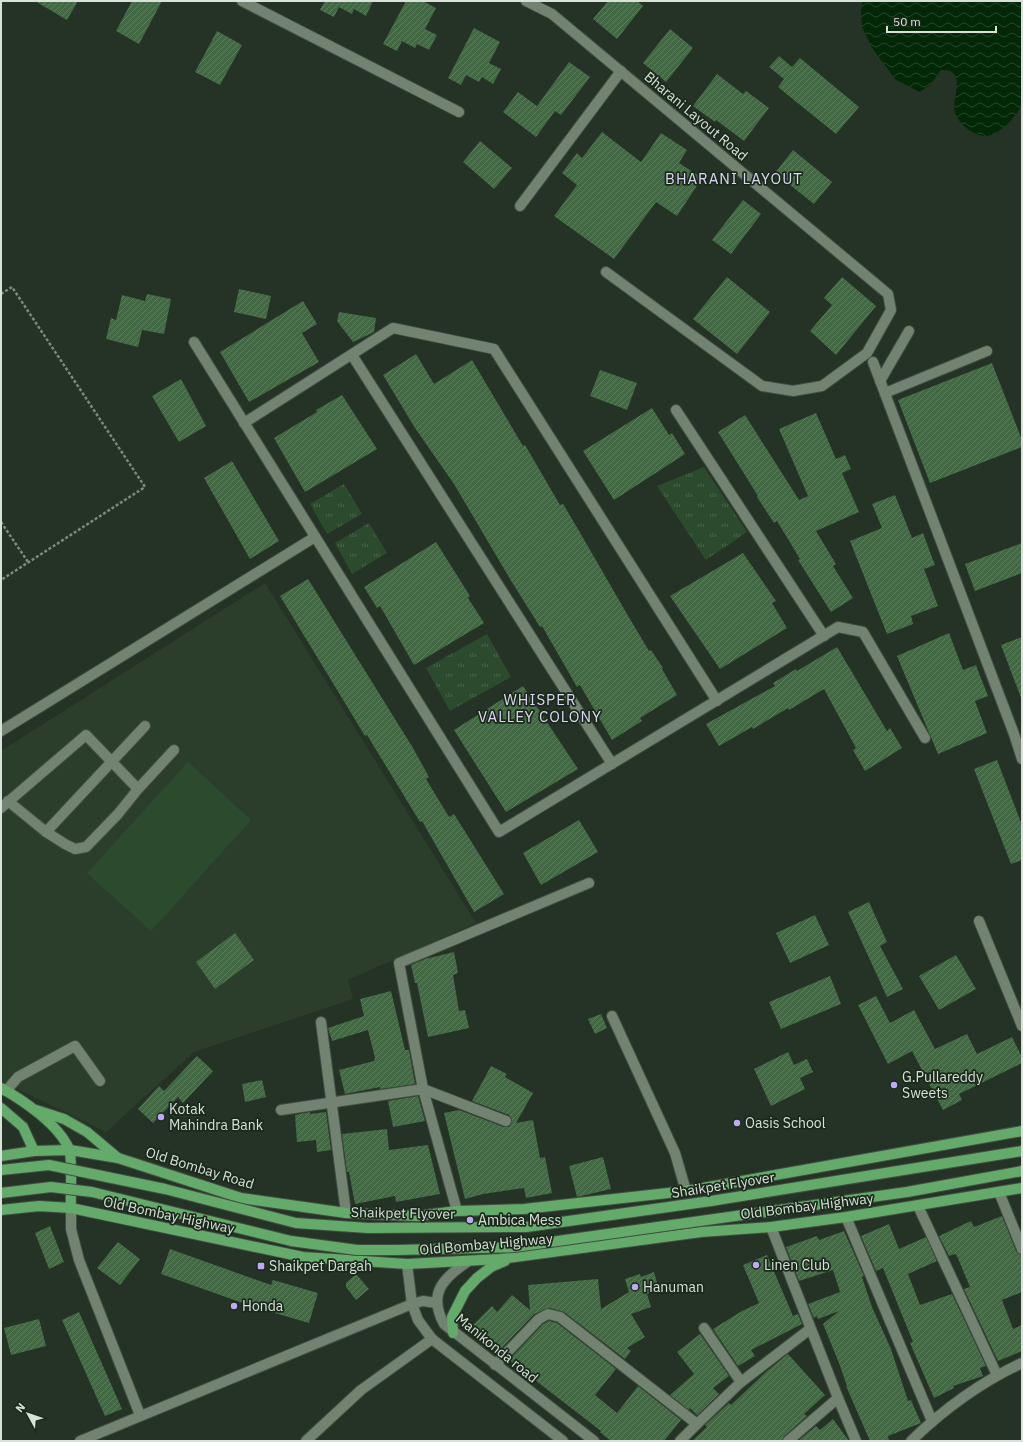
<svg xmlns="http://www.w3.org/2000/svg" width="1023" height="1442" viewBox="0 0 1023 1442" font-family="'IBM Plex Sans',sans-serif">
<defs>
<pattern id="park-tufts" width="24" height="20" patternUnits="userSpaceOnUse"><rect width="24" height="20" fill="#2c4b2e"/><path d="M3 7l-1-3M5 7V3M7 7l1-3M15 17l-1-3M17 17v-4M19 17l1-3" fill="none" stroke="#4a654c"/></pattern>
<pattern id="water-waves" width="16" height="10" patternUnits="userSpaceOnUse"><rect width="16" height="10" fill="#022807"/><path d="M0 5q4-4 8 0t8 0" fill="none" stroke="#26472a"/></pattern>
<pattern id="building-hatch" width="6" height="6" patternUnits="userSpaceOnUse"><rect width="6" height="6" fill="#426844"/><path d="M-1 1l2-2M0 6l6-6M5 7l2-2" fill="none" stroke="#5d7d5e"/></pattern>
</defs>
<rect width="100%" height="100%" fill="#243325"/>
<polygon fill="#2b3e2c" points="265,583 476,923 348,980 353,999 194,1052 106,1132 1,1081 1,751"/>
<polygon fill="#2c4b2e" points="188,762 251,820 151,931 87,873"/>
<g fill="url(#park-tufts)">
<polygon points="704,467 747,532 706,560 657,486"/>
<polygon points="344,484 362,514 327,534 310,504"/>
<polygon points="369,523 387,553 352,574 335,543"/>
<polygon points="487,634 511,677 450,711 426,668"/>
</g>
<path fill="url(#water-waves)" d="M863 1H1022C1022 25 1022 48 1022 72 1022 82 1023 92 1022 102 1020 114 997 139 983 136 971 134 955 121 954 108 954 94 966 69 941 70L931 84 920 92 896 80 872 48 862 27 861 11Z"/>
<g fill="url(#building-hatch)">
<polygon points="35,1 78,1 67,20"/>
<polygon points="132,1 162,1 139,44 116,31"/>
<polygon points="325,1 373,1 366,16 354,9 352,14 339,7 334,17 320,10"/>
<polygon points="406,1 423,1 436,8 425,29 437,35 429,50 417,44 415,48 402,41 397,51 383,44"/>
<polygon points="608,1 637,1 643,6 617,39 593,19"/>
<polygon points="474,28 500,42 489,63 501,69 493,84 482,77 479,82 466,75 461,85 448,78"/>
<polygon points="670,29 693,48 666,82 643,63"/>
<polygon points="217,31 242,45 220,85 195,72"/>
<polygon points="779,56 792,67 800,58 859,107 836,134 778,87 784,79 769,67"/>
<polygon points="569,62 590,77 561,115 555,111 536,137 503,112 518,92 537,106"/>
<polygon points="717,74 743,94 746,91 769,108 744,141 716,120 715,122 693,106"/>
<polygon points="602,132 641,162 661,133 687,150 679,163 702,178 677,216 656,202 614,259 554,216 577,185 562,173 577,153 582,158"/>
<polygon points="480,141 512,168 494,189 463,162"/>
<polygon points="793,150 832,182 814,204 775,173"/>
<polygon points="743,200 761,214 731,254 712,240"/>
<polygon points="727,277 770,312 737,354 693,319"/>
<polygon points="842,277 876,306 836,355 810,331 832,305 824,298"/>
<polygon points="239,289 271,296 266,319 234,312"/>
<polygon points="147,294 171,299 164,334 142,330 138,347 106,339 111,318 116,320 122,295 145,301"/>
<polygon points="303,301 317,324 302,333 319,362 249,402 220,352"/>
<polygon points="339,312 376,318 374,332 353,342 337,321"/>
<polygon points="416,354 434,384 472,360 523,446 525,445 560,505 563,504 575,524 627,614 649,651 651,650 663,668 662,669 677,695 640,718 642,721 612,740 580,685 577,687 542,626 540,627 510,579 454,484 415,428 383,375"/>
<polygon points="992,363 1022,440 1022,447 930,483 898,400"/>
<polygon points="600,370 637,383 627,410 590,396"/>
<polygon points="181,379 206,426 179,442 152,396"/>
<polygon points="342,395 377,449 305,492 274,438 317,412 316,410"/>
<polygon points="652,408 669,435 672,433 685,454 614,500 583,451"/>
<polygon points="816,413 836,459 845,455 851,469 842,473 859,512 816,531 836,564 833,566 853,598 831,612 798,560 800,559 777,521 774,523 757,497 758,496 718,432 745,415 799,500 808,496 779,429"/>
<polygon points="232,461 279,541 250,559 204,478"/>
<polygon points="895,495 912,538 923,533 930,552 935,565 924,569 938,606 911,616 913,624 887,634 850,541 882,528 872,504"/>
<polygon points="436,542 470,596 468,598 484,623 414,665 380,606 377,608 364,587"/>
<polygon points="1022,543 1022,573 975,591 965,564"/>
<polygon points="743,553 776,601 772,603 787,628 720,669 670,596"/>
<polygon points="308,579 413,748 429,777 426,779 449,817 454,814 504,894 474,912 422,821 420,822 367,735 365,736 280,596"/>
<polygon points="949,633 963,670 976,665 982,681 988,696 975,701 987,733 938,754 897,656"/>
<polygon points="1022,637 1022,697 1021,698 1001,645"/>
<polygon points="837,647 887,731 890,728 902,748 865,771 853,750 856,748 824,689 789,710 788,708 753,729 752,727 719,746 706,724 775,686 773,683 796,669 797,671"/>
<polygon points="523,686 578,769 506,812 454,730"/>
<polygon points="997,760 1022,825 1022,860 1011,864 974,769"/>
<polygon points="579,820 598,852 541,885 523,853"/>
<polygon points="869,902 887,942 880,946 903,989 887,997 848,912"/>
<polygon points="815,915 829,945 790,963 776,933"/>
<polygon points="235,933 254,960 215,989 196,962"/>
<polygon points="454,952 458,973 453,975 459,1011 465,1010 469,1028 428,1037 417,983 415,983 411,965 425,959"/>
<polygon points="956,955 976,989 939,1010 919,976"/>
<polygon points="830,976 841,1004 781,1029 769,1002"/>
<polygon points="391,991 405,1050 409,1050 415,1084 380,1089 380,1087 345,1094 339,1070 374,1061 375,1058 368,1030 332,1041 328,1028 364,1016 360,999"/>
<polygon points="876,996 890,1023 914,1010 935,1049 967,1034 977,1054 1012,1037 1022,1057 1022,1063 959,1094 962,1100 943,1110 912,1051 888,1064 858,1005"/>
<polygon points="601,1014 607,1028 595,1034 588,1019"/>
<polygon points="788,1052 794,1065 807,1059 813,1072 800,1078 805,1089 771,1106 754,1069"/>
<polygon points="197,1056 213,1071 183,1103 178,1097 153,1123 138,1109 159,1086 164,1091"/>
<polygon points="491,1066 507,1074 505,1077 533,1093 516,1123 533,1120 540,1158 545,1157 552,1193 526,1198 524,1188 483,1194 465,1199 444,1113 459,1110 504,1127 510,1126 512,1120 509,1115 472,1101"/>
<polygon points="262,1080 266,1097 245,1102 242,1084"/>
<polygon points="418,1096 425,1121 393,1127 388,1101"/>
<polygon points="310,1112 310,1114 326,1112 331,1150 317,1152 316,1140 297,1142 295,1115"/>
<polygon points="387,1129 389,1150 428,1145 440,1194 396,1202 395,1196 355,1204 349,1172 347,1172 342,1134"/>
<polygon points="603,1157 611,1189 577,1197 569,1166"/>
<polygon points="1002,1216 1016,1251 1022,1255 1022,1292 1002,1300 1013,1329 1022,1325 1022,1351 998,1361 964,1289 970,1287 957,1256 955,1254 949,1256 939,1236 971,1221 974,1227"/>
<polygon points="889,1224 899,1249 926,1237 937,1261 908,1274 920,1305 952,1294 986,1366 980,1368 983,1376 953,1386 954,1388 934,1398 910,1343 913,1342 883,1268 876,1271 861,1236"/>
<polygon points="50,1226 64,1262 49,1269 35,1233"/>
<polygon points="844,1231 864,1276 862,1277 872,1307 891,1349 908,1401 911,1400 921,1423 888,1436 889,1441 870,1441 846,1386 847,1386 839,1363 823,1324 839,1311 818,1319 817,1316 814,1318 808,1304 840,1292 833,1270 799,1281 786,1247 817,1236 819,1240"/>
<polygon points="118,1242 140,1259 120,1285 97,1268"/>
<polygon points="170,1249 271,1285 273,1280 318,1293 309,1323 254,1307 161,1274"/>
<polygon points="767,1255 793,1316 798,1314 802,1324 751,1350 755,1356 738,1366 713,1329 742,1311 759,1303 743,1265"/>
<polygon points="654,1272 659,1290 647,1294 651,1307 631,1314 645,1337 627,1348 631,1351 625,1359 564,1312 550,1308 534,1314 496,1354 470,1328 492,1306 497,1312 512,1295 530,1310 528,1285 598,1279 601,1309 629,1292 625,1279 640,1274 641,1277"/>
<polygon points="356,1274 369,1289 356,1300 346,1287 346,1283"/>
<polygon points="79,1312 122,1409 105,1416 62,1320"/>
<polygon points="39,1319 46,1346 11,1355 4,1328"/>
<polygon points="549,1321 557,1323 616,1369 595,1395 617,1413 638,1386 681,1420 664,1441 611,1441 600,1432 601,1431 509,1360 543,1324"/>
<polygon points="700,1334 729,1376 713,1388 719,1394 697,1415 690,1408 689,1410 670,1395 694,1374 677,1352"/>
<polygon points="788,1354 825,1395 804,1414 807,1416 784,1436 782,1441 692,1441 707,1427 705,1425 729,1403 731,1405 767,1371"/>
<polygon points="833,1419 849,1441 798,1441 816,1426 820,1430"/>
</g>
<g fill="none" stroke-linecap="round" stroke-linejoin="round">
<g stroke="#424f42" stroke-width="12">
<g id="minor">
<polyline points="242,1 459,112"/>
<polyline points="526,1 552,14 888,294 891,310 867,353 822,386 793,391 762,386 606,272"/>
<polyline points="520,206 621,71"/>
<polyline points="194,342 499,832 838,627 863,632 925,738"/>
<polyline points="352,355 612,764"/>
<polyline points="873,362 1014,734 1022,759"/>
<polyline points="880,381 909,331"/>
<polyline points="885,393 987,351"/>
<polyline points="676,410 824,636"/>
<polyline points="244,423 393,328 494,349 717,701"/>
<polyline points="1,731 315,537"/>
<polyline points="8,801 46,832 65,844 75,849 86,847 118,814 138,789 174,750"/>
<polyline points="1,808 86,735 138,789"/>
<polyline points="46,832 145,726"/>
<polyline points="979,921 1022,1026"/>
<polyline points="612,1016 675,1153 686,1191"/>
<polyline points="321,1022 346,1213"/>
<polyline points="6,1091 18,1077 75,1046 100,1081"/>
<polyline points="281,1110 423,1089 506,1121"/>
<polyline points="999,1192 1022,1249"/>
<polyline points="918,1206 997,1375"/>
<polyline points="71,1208 71,1229 79,1260 140,1415"/>
<polyline points="457,1211 423,1089 399,963 589,883"/>
<polyline points="846,1217 932,1421"/>
<polyline points="771,1227 838,1398 788,1441"/>
<path d="M467 1262C442 1279 428 1294 444 1324L594 1441"/>
<polyline points="407,1264 412,1304 418,1320 432,1339 563,1441"/>
<polyline points="704,1328 741,1382"/>
<polyline points="495,1365 539,1319 548,1314 560,1317 697,1424 680,1441"/>
<polyline points="838,1398 856,1441"/>
<polyline points="697,1424 741,1382 810,1329"/>
<polyline points="80,1441 412,1304 423,1301 436,1303"/>
<polyline points="306,1441 361,1390 432,1339"/>
<path d="M911 1441C943 1410 981 1382 1022 1363"/>
</g>
</g>
<g stroke="#424f42" stroke-width="12">
<g id="major">
<path d="M1 1088C23 1100 59 1125 69 1149 73 1159 70 1195 71 1208"/>
<polyline points="1,1108 23,1127 34,1151"/>
<polyline points="36,1110 64,1119 87,1132 118,1158"/>
<polyline points="1,1156 34,1151 70,1150 118,1158 241,1198 346,1213 417,1216 457,1211 524,1209 686,1191 1022,1131"/>
<polyline points="1,1210 39,1206 71,1208 303,1257 407,1264 500,1259 701,1232 771,1227 846,1217 1022,1188"/>
<polyline points="453,1333 452,1317 465,1291 477,1278 491,1267 505,1261"/>
</g>
</g>
<g stroke="#7d897d" stroke-width="2.5" stroke-dasharray="3 2" stroke-linecap="butt">
<polyline points="1,294 12,287 145,487 1,580"/>
<polyline points="1,522 28,562"/>
<polyline points="1021,807 1022,807"/>
</g>
<use href="#minor" stroke="#728372" stroke-width="10"/>
<use href="#major" stroke="#64aa6a" stroke-width="10"/>
<g stroke="#424f42" stroke-width="12" stroke-linecap="butt">
<g id="major-bridge">
<polyline points="1,1170 49,1165 165,1189 296,1223 368,1228 526,1227 711,1201 1022,1151"/>
<polyline points="1,1193 51,1187 92,1192 291,1241 357,1250 397,1250 515,1247 907,1192 1022,1171"/>
</g>
</g>
<use href="#major-bridge" stroke="#64aa6a" stroke-width="10"/>
</g>
<g fill="#bda9f5" stroke="#1a291b" stroke-width="1.5">
<circle cx="894" cy="1085" r="4"/>
<circle cx="161" cy="1117" r="4"/>
<circle cx="737" cy="1123" r="4"/>
<circle cx="470" cy="1220" r="4"/>
<circle cx="756" cy="1265" r="4"/>
<rect x="257" y="1262" width="8" height="8" rx="2"/>
<circle cx="635" cy="1287" r="4"/>
<circle cx="234" cy="1306" r="4"/>
</g>
<g text-anchor="middle" stroke-width="3.5" stroke-linejoin="round" paint-order="stroke">
<g font-size="14" fill="#d8e2d8" stroke="#1a291b">
<text transform="translate(696 116) rotate(40)" y="5">Bharani Layout Road</text>
<text transform="translate(200 1168) rotate(17)" y="5">Old Bombay Road</text>
<text transform="translate(723 1185) rotate(-9)" y="5">Shaikpet Flyover</text>
<text transform="translate(807 1206) rotate(-7)" y="5">Old Bombay Highway</text>
<text transform="translate(403 1213) rotate(1)" y="5">Shaikpet Flyover</text>
<text transform="translate(169 1215) rotate(12)" y="5">Old Bombay Highway</text>
<text transform="translate(486 1244) rotate(-5)" y="5">Old Bombay Highway</text>
<text transform="translate(497 1348) rotate(39)" y="5">Manikonda road</text>
</g>
<g font-size="14" fill="#d8e2d8" stroke="#1a291b" text-anchor="start">
<text x="902" y="1082">G.Pullareddy<tspan x="902" dy="16">Sweets</tspan></text>
<text x="169" y="1114">Kotak<tspan x="169" dy="16">Mahindra Bank</tspan></text>
<text x="745" y="1128">Oasis School</text>
<text x="478" y="1225">Ambica Mess</text>
<text x="764" y="1270">Linen Club</text>
<text x="269" y="1271">Shaikpet Dargah</text>
<text x="643" y="1292">Hanuman</text>
<text x="242" y="1311">Honda</text>
</g>
<g font-size="15" letter-spacing="1" fill="#ded8f5" stroke="#1a291b">
<text x="734" y="184">BHARANI LAYOUT</text>
<text x="540" y="705">WHISPER<tspan x="540" dy="17">VALLEY COLONY</tspan></text>
</g>
</g>
<rect width="1023" height="1442" fill="none" stroke="#d8e2d8" stroke-width="4"/>
<g transform="translate(28 1414) rotate(310)" stroke="#1a291b" stroke-width="3" paint-order="stroke">
<path d="M0-3L7 15L0 10L-7 15Z" fill="#d8e2d8"/>
<text y="-6" font-size="11" font-weight="bold" text-anchor="middle" fill="#d8e2d8">N</text>
</g>
<path d="M887 26v6h109v-6" fill="none" stroke="#d8e2d8" stroke-width="2"/>
<text x="893" y="26" font-size="12" fill="#d8e2d8" stroke="#1a291b" stroke-width="3" paint-order="stroke">50 m</text>
</svg>
